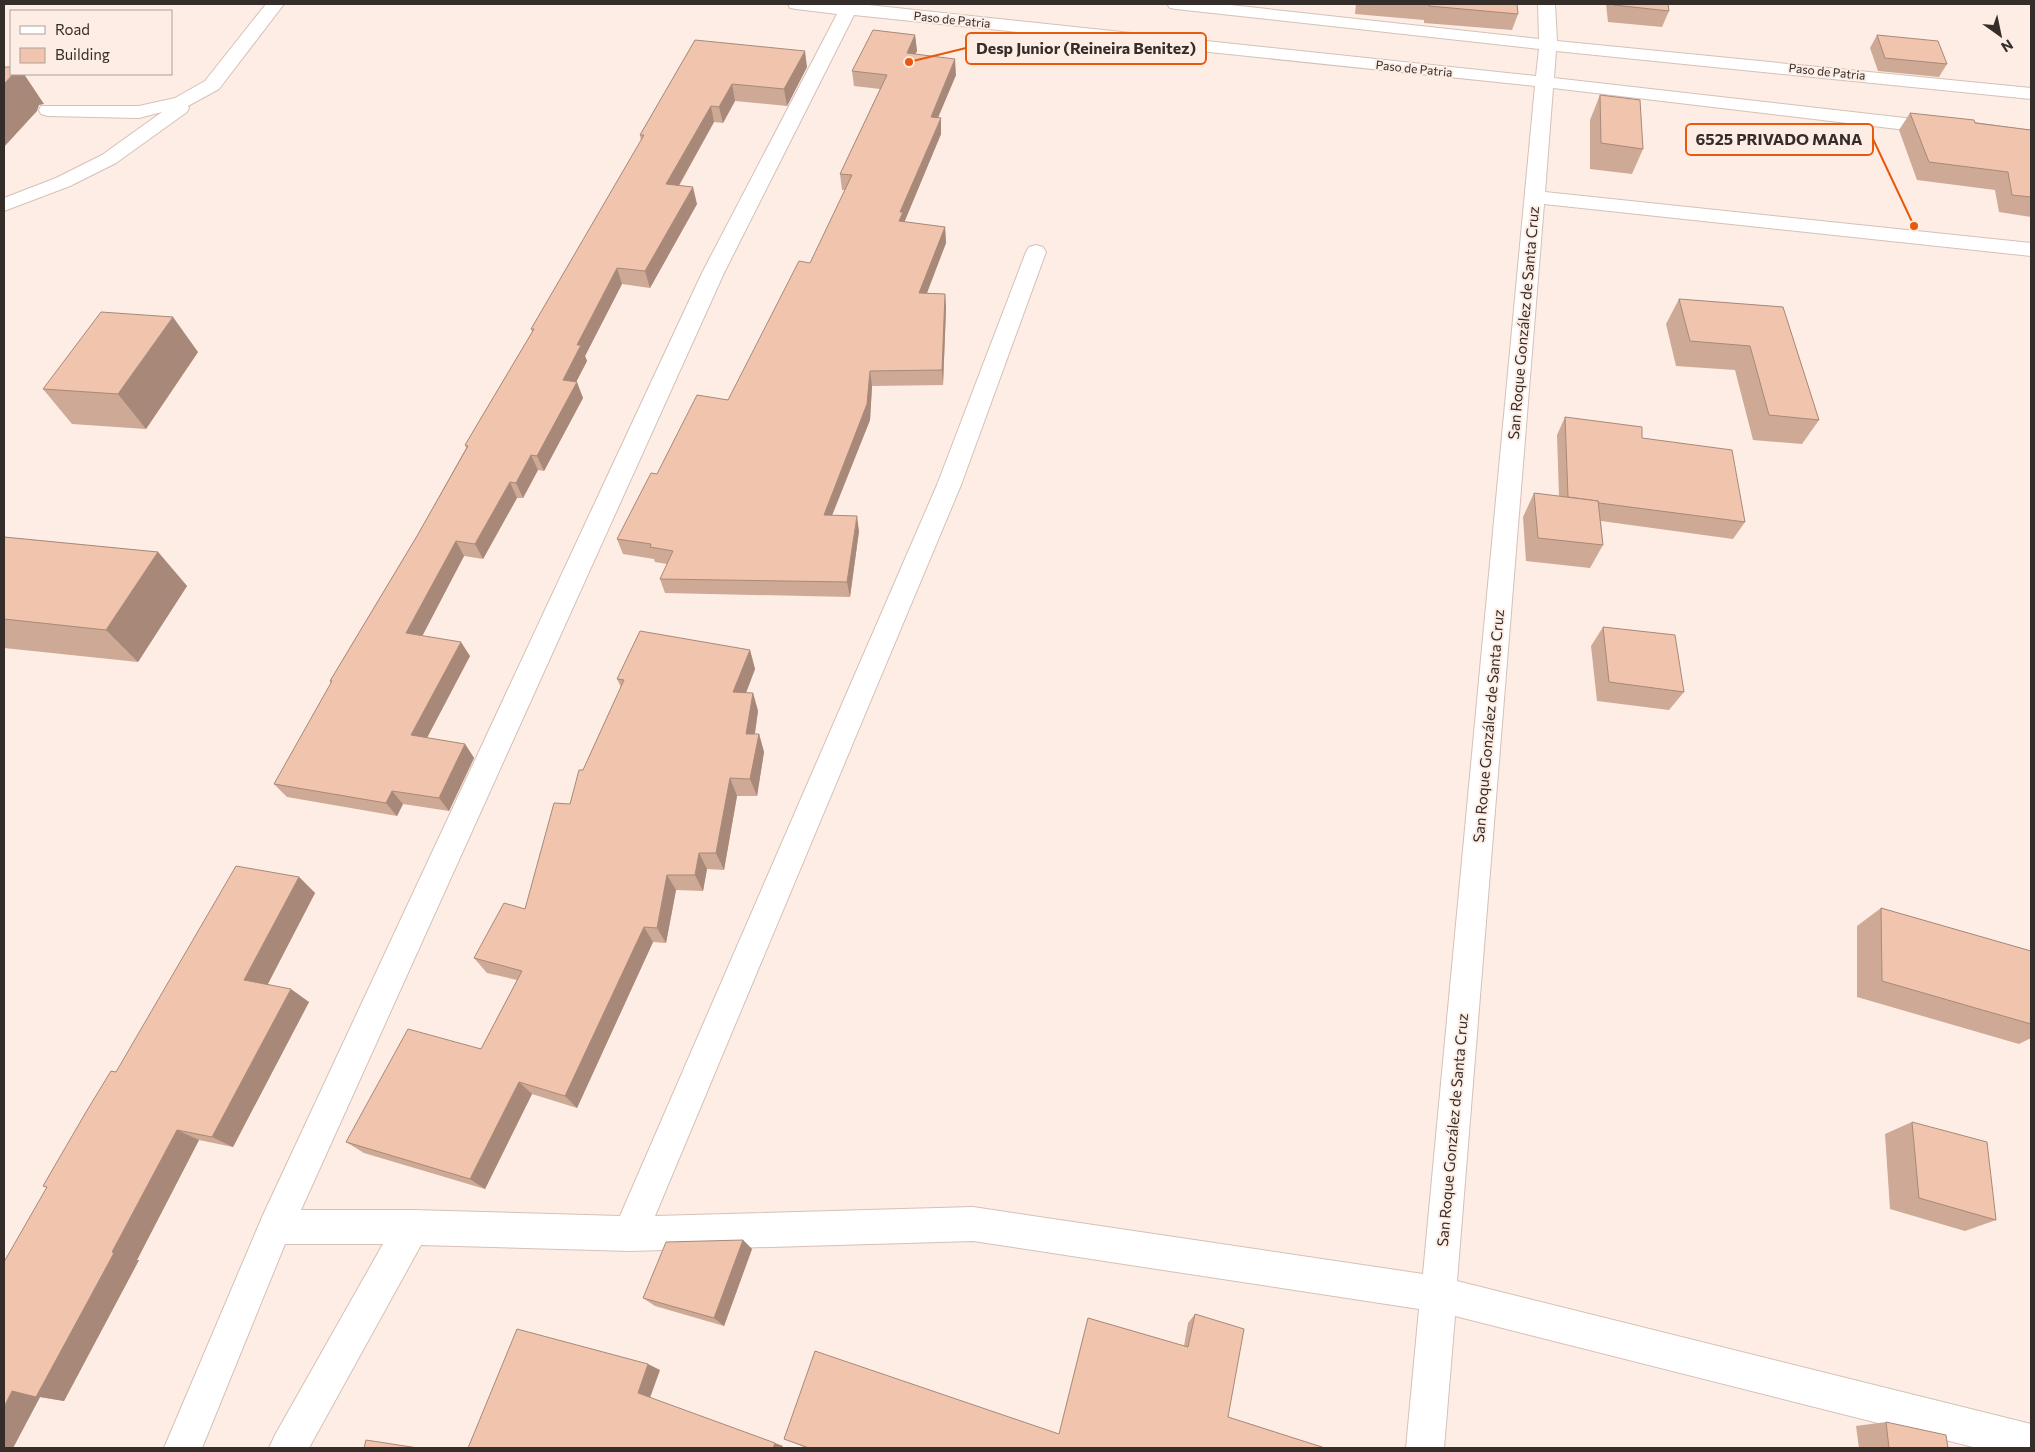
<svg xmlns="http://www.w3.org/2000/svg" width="2035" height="1452" viewBox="0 0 2035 1452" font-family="Commissioner,sans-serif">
<rect width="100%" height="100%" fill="#fdede5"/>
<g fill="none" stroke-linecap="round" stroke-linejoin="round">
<g stroke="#d5c1b7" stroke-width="2">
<polygon id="service" points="266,4 284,4 219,89 188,106 189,108 187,112 116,163 70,186 4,211 4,198 56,178 102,155 162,112 139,118 48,116 41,114 39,110 41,106 139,106 175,98 205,81"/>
</g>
<g stroke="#d5c1b7" stroke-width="2">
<path id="minor" d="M788 4H859L1536 76 1539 49 1176 9 1170 8 1167 4H1221L1539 39 1538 4H1555L1557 41 2031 88V99L1556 51 1554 78 1940 122 1947 124 1949 128 1947 132 1940 134 1553 88 1545 192 2031 243V256L1544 204 1457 1281 2031 1424V1448H1977L1455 1316 1444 1448H1406L1419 1309 973 1241 630 1251 421 1245 309 1448H269L275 1435 383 1244H285L202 1448H164L263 1215 702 273 837 14 796 9 790 8ZM854 15 1535 86 1423 1274 973 1207 655 1216 961 485 1046 252 1043 247 1036 245 1029 247 1026 252 937 485 620 1216 412 1210H301L724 273Z"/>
</g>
<use href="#service" fill="#fff" fill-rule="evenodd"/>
<use href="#minor" fill="#fff" fill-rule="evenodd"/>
</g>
<g fill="#cea995">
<polygon points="1356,4 1517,4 1518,14 1512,30 1424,23 1424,20 1355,14"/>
<polygon points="1606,4 1668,4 1669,11 1662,27 1608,22"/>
<polygon points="915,35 917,51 915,54 956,75 938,117 941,118 941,134 904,222 945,227 946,243 926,293 945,294 946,309 943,385 872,386 870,420 832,516 859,531 850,597 665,593 660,579 667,564 655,562 654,559 623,554 617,539 657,474 728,400 810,263 845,190 842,190 840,174 880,89 854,86 852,71"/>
<polygon points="1877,35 1947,64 1939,77 1878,71 1870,48"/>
<polygon points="695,40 807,67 787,106 735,101 723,123 714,122 679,186 697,204 650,288 622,284 585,356 587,361 576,382 583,398 544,471 538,470 523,498 517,498 483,559 464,556 422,636 470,656 427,738 465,744 474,758 449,811 403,804 397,816 287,797 274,784 331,683 330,681 417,536 466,448 465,445 532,332 531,329 641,141 640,135"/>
<polygon points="1600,95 1643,149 1632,174 1590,169 1590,120"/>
<polygon points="1910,113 2031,130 2031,217 1999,212 1995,190 1917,180 1899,130"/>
<polygon points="1679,299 1783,307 1819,420 1802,444 1753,440 1735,370 1676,366 1666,324"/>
<polygon points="198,352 146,429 72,424 43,389"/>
<polygon points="1565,417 1642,438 1745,522 1733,539 1601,521 1603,545 1590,568 1526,561 1523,517 1534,493 1559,496 1557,435"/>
<polygon points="4,537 158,552 187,586 138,662 4,648"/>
<polygon points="1603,627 1684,692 1669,710 1597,701 1591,646"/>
<polygon points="750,650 755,669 746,693 753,693 758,711 755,734 759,734 764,752 757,796 737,796 724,870 707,869 703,891 676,890 666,943 653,942 577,1108 532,1094 485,1189 364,1153 346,1142 481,1049 517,980 487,973 474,958 525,909 570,804 583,770 621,687 617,679"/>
<polygon points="299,877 315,893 268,984 309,1002 233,1147 199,1140 137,1260 139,1260 64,1401 40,1397 13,1448 4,1448 47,1188 43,1186 116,1072"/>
<polygon points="1881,908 2031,951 2031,1038 2019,1044 1857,997 1857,926"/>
<polygon points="1912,1122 1996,1220 1965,1231 1890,1209 1885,1134"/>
<polygon points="743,1240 752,1249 724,1326 655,1306 643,1298"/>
<polygon points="1195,1314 1228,1417 1325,1448 807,1448 784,1439 1059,1434 1088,1318 1184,1346 1188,1323"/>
<polygon points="1886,1422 1948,1448 1859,1448 1856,1426"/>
</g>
<g fill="#a88979">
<polygon points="915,35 917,51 908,68 907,53"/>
<polygon points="805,51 807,67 787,106 784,89"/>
<polygon points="955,59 956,75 932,132 931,117"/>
<polygon points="13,74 24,74 44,104 39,105 37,111 4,147 4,84"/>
<polygon points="732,84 735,101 723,123 719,107"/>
<polygon points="711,106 714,122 670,201 666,184"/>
<polygon points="941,118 941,134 904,223 899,221 900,212"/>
<polygon points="693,187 697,204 650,288 645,271"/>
<polygon points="945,227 946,243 921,309 919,293"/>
<polygon points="617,268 622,284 585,356 587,361 572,390 577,382 583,398 544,471 537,456 563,380 577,345"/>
<polygon points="945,294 946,309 943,385 942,370"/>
<polygon points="173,317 198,352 146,429 118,394"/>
<polygon points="870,371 872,386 870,420 826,530 824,515"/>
<polygon points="531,455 538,470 523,498 516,483"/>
<polygon points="510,482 517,498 483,559 475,544"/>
<polygon points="857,516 859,531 850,597 847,582"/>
<polygon points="456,541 464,556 416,648 406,633"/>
<polygon points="158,552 187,586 138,662 106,630"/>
<polygon points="461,642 470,656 421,749 411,735"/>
<polygon points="750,650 755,669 739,711 733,692"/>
<polygon points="753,693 758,711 752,752 746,734"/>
<polygon points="759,734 764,752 757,796 750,779"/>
<polygon points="465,744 474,758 449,811 439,798"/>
<polygon points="730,778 737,796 724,870 716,853"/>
<polygon points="392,791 403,804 397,816 386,803"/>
<polygon points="699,853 707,869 703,891 695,875"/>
<polygon points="667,875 676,890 666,943 657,928"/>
<polygon points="299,877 315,893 263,993 244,980"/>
<polygon points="644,927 653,942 577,1108 565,1096"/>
<polygon points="291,989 309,1002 233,1147 212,1137"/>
<polygon points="519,1082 532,1094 485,1189 470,1179"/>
<polygon points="177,1130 199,1140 137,1260 139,1260 64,1401 40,1397 13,1448 4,1448 4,1407 12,1391 112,1252"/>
<polygon points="743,1240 752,1249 724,1326 714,1318"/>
<polygon points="648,1364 660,1370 650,1398 638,1393"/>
<polygon points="775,1443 783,1446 782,1448 773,1448"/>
</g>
<g fill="#f0c4ad" stroke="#a88979">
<polygon points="1429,4 1517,4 1518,14 1429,6"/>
<polygon points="1614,4 1668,4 1669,11 1614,5"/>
<polygon points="873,30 915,35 907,53 955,59 931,117 941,118 900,212 903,212 899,221 945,227 919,293 945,294 942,370 870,371 867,404 824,515 857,516 847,582 660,579 673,551 650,547 651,544 617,539 651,473 657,474 697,395 728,400 799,261 810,263 852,175 840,174 887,75 852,71"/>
<polygon points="1877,35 1938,41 1947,64 1885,58"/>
<polygon points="695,40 805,51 784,89 732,84 719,107 711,106 666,184 693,187 645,271 617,268 577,345 581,345 563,380 577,382 537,456 531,455 516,483 510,482 475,544 456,541 406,633 461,642 411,735 465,744 439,798 392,791 386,803 274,784 332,681 330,681 417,536 468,446 465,445 534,329 531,329 644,135 640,135"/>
<polygon points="4,67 11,67 11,74 13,74 4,84"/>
<polygon points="1600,95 1640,100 1643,149 1601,143"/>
<polygon points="1910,113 1974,120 1975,123 2031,130 2031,197 2012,195 2008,172 1929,162"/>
<polygon points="1679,299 1783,307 1819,420 1769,415 1750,346 1690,341"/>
<polygon points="101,312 173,317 118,394 43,389"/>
<polygon points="1565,417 1642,427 1642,438 1732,450 1745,522 1599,503 1598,501 1568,497"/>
<polygon points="1534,493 1598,501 1603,545 1538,538"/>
<polygon points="4,537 158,552 106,630 4,619"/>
<polygon points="1603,627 1675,635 1684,692 1609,682"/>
<polygon points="640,631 750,650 733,692 753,693 746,734 759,734 750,779 730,778 716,853 699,853 695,875 667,875 657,928 644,927 565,1096 519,1082 470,1179 346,1142 408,1029 481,1049 522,971 474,958 504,903 525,909 554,803 570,804 579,770 583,770 624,680 617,679"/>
<polygon points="236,866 299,877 244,980 291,989 212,1137 177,1130 112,1252 114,1253 36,1397 12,1391 4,1407 4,1262 47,1187 43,1186 86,1112 111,1071 116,1072"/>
<polygon points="1881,908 2031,951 2031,1024 1882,981"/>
<polygon points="1912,1122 1987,1142 1996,1220 1919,1198"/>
<polygon points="743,1240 714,1318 643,1298 666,1242"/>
<polygon points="1195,1314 1244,1329 1228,1417 1325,1448 809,1448 784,1439 815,1351 1059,1434 1088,1318 1188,1347"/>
<polygon points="517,1329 648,1364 638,1393 775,1443 773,1448 468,1448"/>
<polygon points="1886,1422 1946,1435 1948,1448 1889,1448"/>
<polygon points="366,1440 418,1448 364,1448"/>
</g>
<g text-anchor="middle" stroke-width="4" stroke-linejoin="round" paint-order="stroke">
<g font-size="12" fill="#352d29" stroke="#fdede5">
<text transform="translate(952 20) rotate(6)" y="4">Paso de Patria</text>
<text transform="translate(1414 69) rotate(6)" y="4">Paso de Patria</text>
<text transform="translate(1827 72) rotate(6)" y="4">Paso de Patria</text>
</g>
<g font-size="15" fill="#352d29" stroke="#fdede5">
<text transform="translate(1524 323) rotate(-85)" y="5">San Roque González de Santa Cruz</text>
<text transform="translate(1489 726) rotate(-85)" y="5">San Roque González de Santa Cruz</text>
<text transform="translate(1453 1130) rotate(-85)" y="5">San Roque González de Santa Cruz</text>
</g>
</g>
<path fill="none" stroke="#e8590c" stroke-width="2" d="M909 62L966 48M1914 226L1873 139"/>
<g fill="#e8590c" stroke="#fdede5" stroke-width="2">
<circle cx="909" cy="62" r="5"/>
<circle cx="1914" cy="226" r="5"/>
</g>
<g fill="#fdede5" stroke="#e8590c" stroke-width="2">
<rect x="966" y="33" width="240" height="31" rx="5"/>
<rect x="1686" y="124" width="187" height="31" rx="5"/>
</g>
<g font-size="16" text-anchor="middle" font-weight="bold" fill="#352d29">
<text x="1086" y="54">Desp Junior (Reineira Benitez)</text>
<text x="1779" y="145">6525 PRIVADO MANA</text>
</g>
<rect width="2035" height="1452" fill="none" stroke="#352d29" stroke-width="10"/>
<rect x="10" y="10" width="162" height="65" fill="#fdede5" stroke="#ada09a"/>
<rect x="20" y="26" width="25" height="8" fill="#ffffff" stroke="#ada09a"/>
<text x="55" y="35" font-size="15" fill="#352d29">Road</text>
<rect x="20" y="48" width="25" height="15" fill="#f0c4ad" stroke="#ada09a"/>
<text x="55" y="60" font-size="15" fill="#352d29">Building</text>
<g transform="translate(2000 35) rotate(147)" stroke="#fdede5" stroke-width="4" paint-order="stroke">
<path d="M0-4L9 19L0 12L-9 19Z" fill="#352d29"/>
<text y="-8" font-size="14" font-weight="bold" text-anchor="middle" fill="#352d29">N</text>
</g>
</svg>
